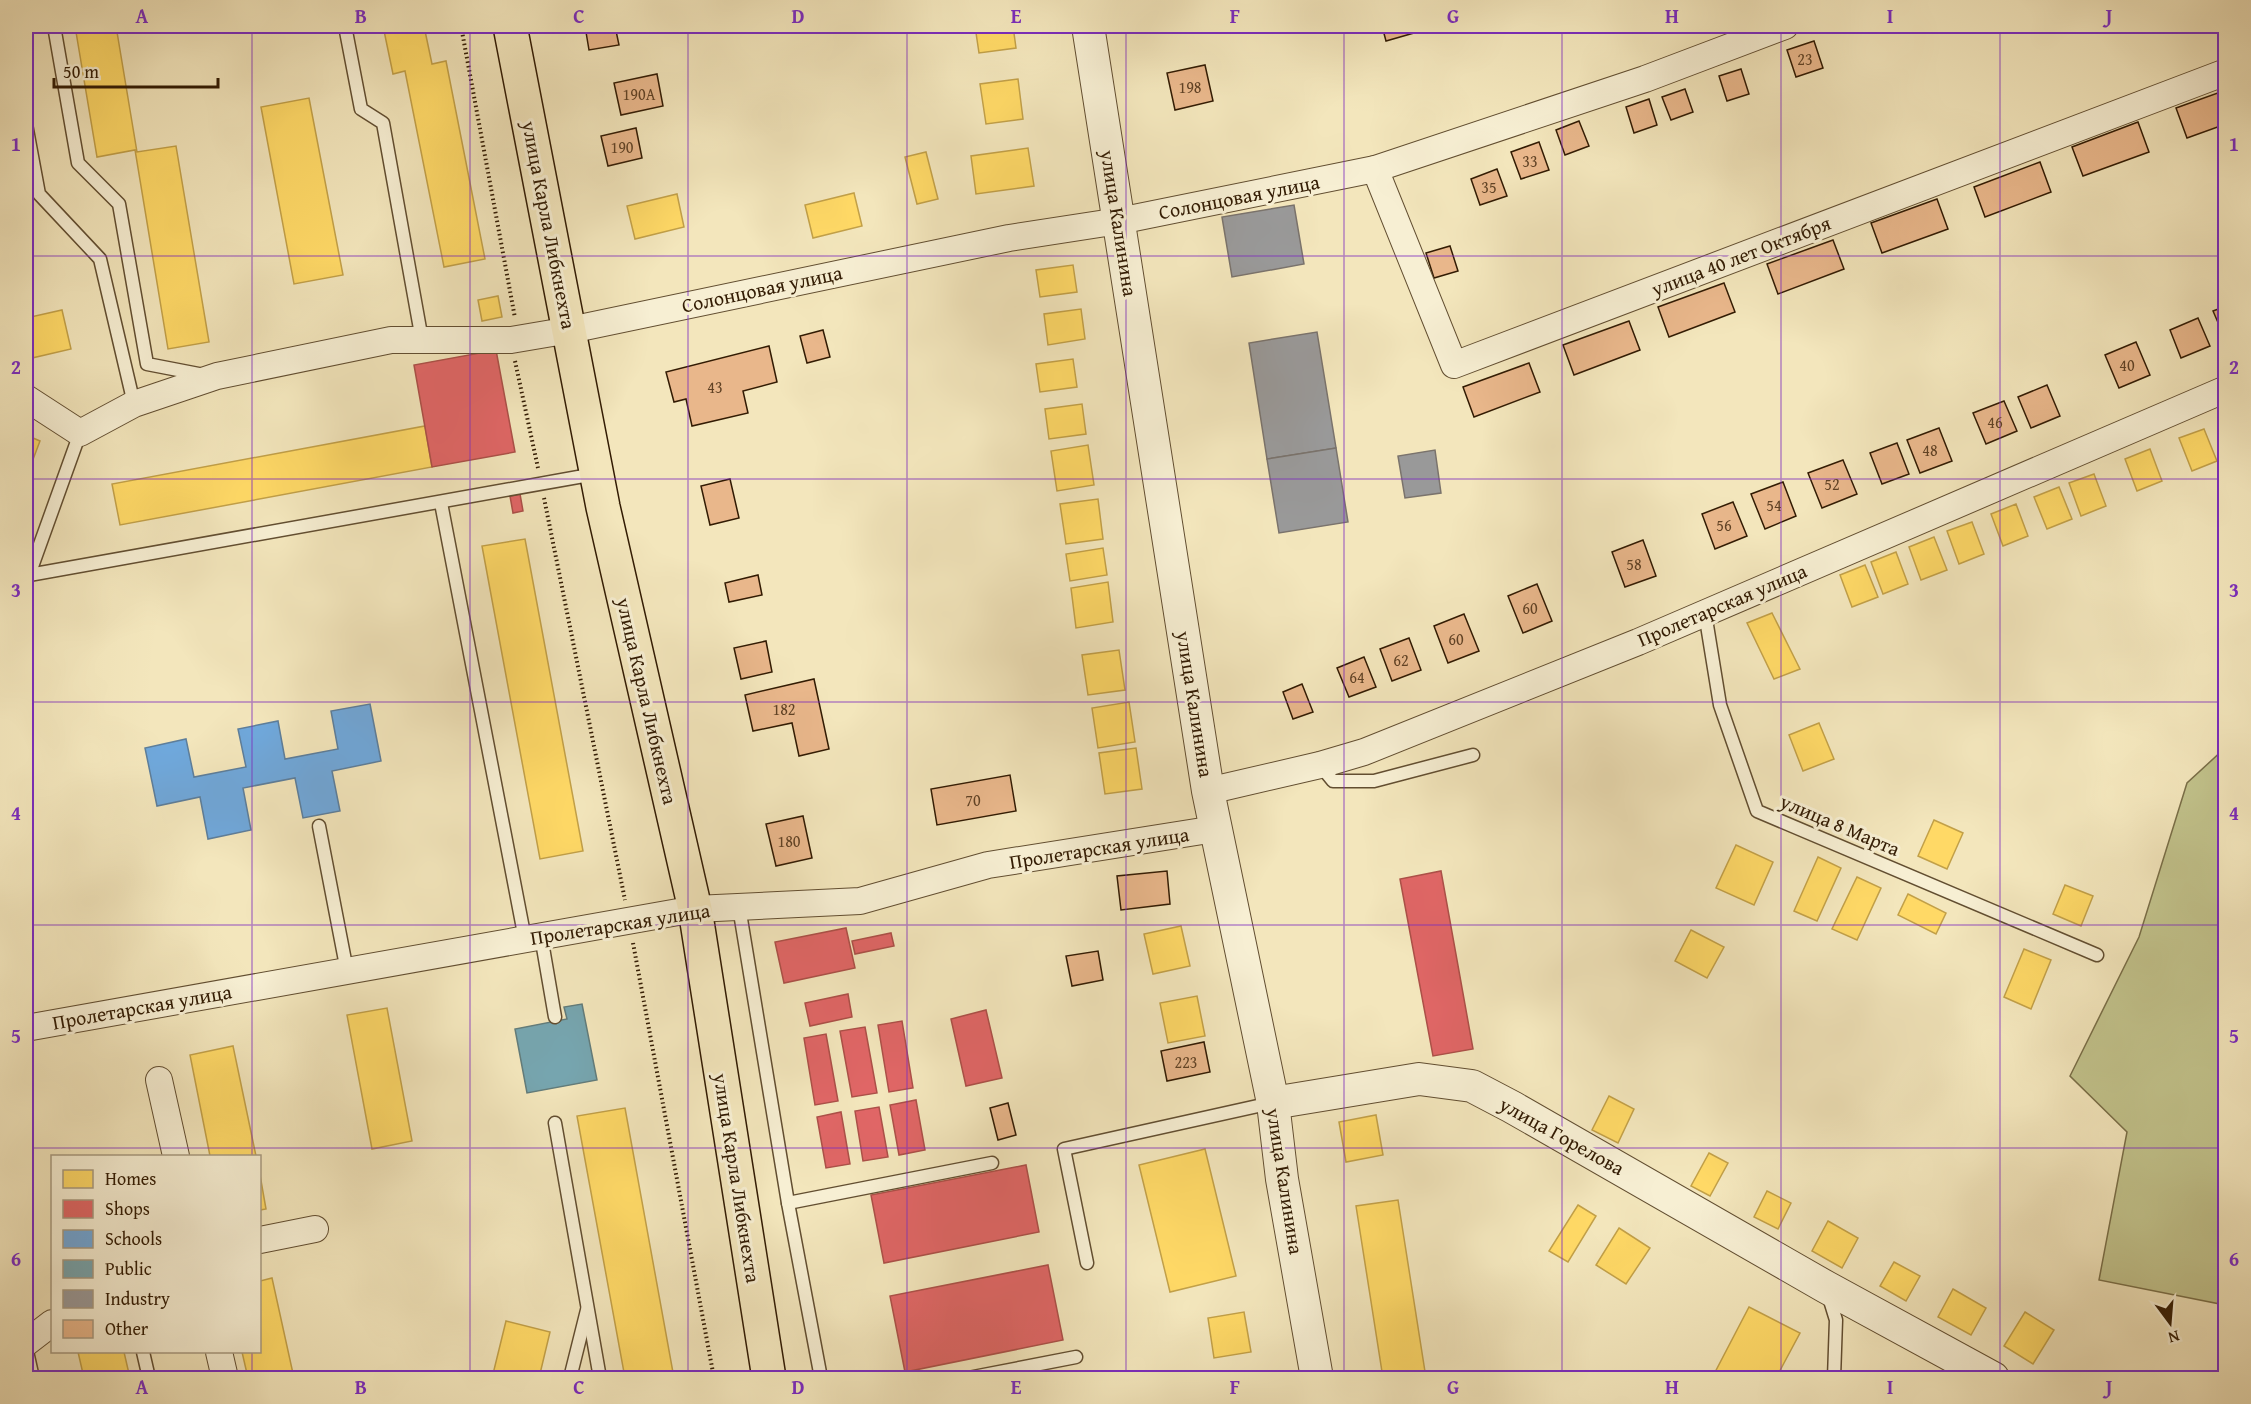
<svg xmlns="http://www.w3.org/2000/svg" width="2251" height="1404" viewBox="0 0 2251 1404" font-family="'Gentium Book Plus',serif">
<rect width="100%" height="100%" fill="#f3e6bc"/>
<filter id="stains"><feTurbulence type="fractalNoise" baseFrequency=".00333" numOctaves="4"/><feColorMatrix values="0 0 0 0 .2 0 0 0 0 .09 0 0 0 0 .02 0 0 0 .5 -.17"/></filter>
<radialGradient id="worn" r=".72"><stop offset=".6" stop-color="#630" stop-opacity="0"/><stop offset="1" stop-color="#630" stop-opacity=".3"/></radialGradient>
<polygon fill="#c2c38c" stroke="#7a6f48" stroke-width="1.5" points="2225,748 2225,1305 2099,1280 2127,1132 2070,1076 2139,937 2187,783"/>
<g fill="#ffd966" stroke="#c2a048" stroke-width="1.5">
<polygon points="75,26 116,26 137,152 176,146 209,342 168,349 135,150 97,157"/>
<polygon points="383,26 424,26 432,64 446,61 485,259 444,267 405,71 393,74"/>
<polygon points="975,26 1013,26 1016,48 979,53"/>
<polygon points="1018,79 1023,119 986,124 980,84"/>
<polygon points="309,98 343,275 294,284 261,107"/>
<polygon points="1028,148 1034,186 976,194 971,156"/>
<polygon points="926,152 938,199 917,204 905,157"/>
<polygon points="854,193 862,226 813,238 805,205"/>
<polygon points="677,194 684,227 635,239 627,206"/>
<polygon points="1073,265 1077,292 1040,297 1036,270"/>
<polygon points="498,296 502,317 482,321 478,300"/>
<polygon points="1081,309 1085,339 1048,345 1044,314"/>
<polygon points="62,310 71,349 32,358 26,327 26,318"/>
<polygon points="1073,359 1077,387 1040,392 1036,364"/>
<polygon points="1082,404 1086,434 1049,439 1045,409"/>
<polygon points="425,426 432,467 120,525 112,484"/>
<polygon points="2204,429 2217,461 2192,471 2179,438"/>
<polygon points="26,435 40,441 26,478"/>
<polygon points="1088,445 1094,485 1057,491 1051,451"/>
<polygon points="2150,449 2162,481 2137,491 2125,459"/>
<polygon points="2094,474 2106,506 2081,516 2069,483"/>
<polygon points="2059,487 2072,519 2047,529 2034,497"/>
<polygon points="1098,499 1103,539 1066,544 1060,504"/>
<polygon points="2016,504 2028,536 2003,546 1991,514"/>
<polygon points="1972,522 1984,554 1959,564 1947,531"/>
<polygon points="1934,537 1947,570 1921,580 1909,547"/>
<polygon points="525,539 583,851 540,859 482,546"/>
<polygon points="1103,548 1107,575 1070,581 1066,554"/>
<polygon points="1896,552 1908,584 1883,594 1871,562"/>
<polygon points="1865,565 1878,597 1852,607 1840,575"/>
<polygon points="1108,582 1113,622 1076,628 1071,588"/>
<polygon points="1772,613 1800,669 1774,679 1747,623"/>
<polygon points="1119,650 1125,690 1088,695 1082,655"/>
<polygon points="1129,702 1135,742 1098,748 1092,708"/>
<polygon points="1819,723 1834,759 1803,771 1789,735"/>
<polygon points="1136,748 1142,789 1105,794 1099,753"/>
<polygon points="1934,820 1963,833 1947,869 1918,856"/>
<polygon points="1736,845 1773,862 1754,905 1716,888"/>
<polygon points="1818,857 1841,868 1817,921 1794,911"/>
<polygon points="1857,877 1881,888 1857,940 1832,929"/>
<polygon points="2065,885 2093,896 2081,926 2053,914"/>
<polygon points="1908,894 1946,913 1936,934 1898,915"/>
<polygon points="1181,926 1190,966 1153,974 1144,934"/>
<polygon points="1691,930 1724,947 1707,978 1675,961"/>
<polygon points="2024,949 2051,960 2031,1009 2004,997"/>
<polygon points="1197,996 1205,1036 1168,1043 1160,1003"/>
<polygon points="387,1008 412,1141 372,1149 347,1015"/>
<polygon points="233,1046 256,1156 210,1156 190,1055"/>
<polygon points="1609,1096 1634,1109 1618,1143 1592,1130"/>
<polygon points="625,1108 674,1378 625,1378 577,1116"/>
<polygon points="1376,1115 1383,1155 1346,1162 1339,1122"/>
<polygon points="1205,1149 1236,1276 1170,1292 1139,1165"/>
<polygon points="1709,1153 1728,1163 1710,1196 1691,1186"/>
<polygon points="260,1175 266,1209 260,1210"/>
<polygon points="1767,1191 1791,1203 1778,1229 1754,1217"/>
<polygon points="1398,1200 1426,1378 1383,1378 1356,1206"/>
<polygon points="1578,1205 1596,1216 1568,1262 1549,1251"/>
<polygon points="1828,1221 1858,1238 1842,1268 1812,1251"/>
<polygon points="1619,1228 1650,1248 1626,1284 1596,1265"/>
<polygon points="1894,1262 1920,1276 1906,1301 1880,1286"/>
<polygon points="272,1278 294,1378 248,1378 242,1352 260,1352 260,1281"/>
<polygon points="1953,1289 1986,1308 1971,1335 1938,1317"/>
<polygon points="1749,1307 1800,1333 1776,1378 1712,1378"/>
<polygon points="1244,1312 1251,1352 1214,1358 1208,1318"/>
<polygon points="2025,1312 2054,1330 2033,1364 2004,1346"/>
<polygon points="506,1321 550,1332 539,1378 492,1378"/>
<polygon points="78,1352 124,1352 130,1378 84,1378"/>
</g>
<g fill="#e06666" stroke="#ac5048" stroke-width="1.5">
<polygon points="496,350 515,452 432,467 414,365"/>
<polygon points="520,494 523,511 513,513 510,496"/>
<polygon points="1441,871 1473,1049 1433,1056 1400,879"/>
<polygon points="846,928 855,968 784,983 775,942"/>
<polygon points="891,933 894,946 855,954 852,941"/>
<polygon points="848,994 852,1017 810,1026 805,1003"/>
<polygon points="986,1010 1002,1078 966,1086 951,1019"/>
<polygon points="902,1021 913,1088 889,1092 878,1025"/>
<polygon points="865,1027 877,1093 852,1097 840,1031"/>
<polygon points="826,1034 838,1101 815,1105 804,1038"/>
<polygon points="916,1100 925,1150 899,1155 890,1105"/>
<polygon points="879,1107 888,1157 863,1161 855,1111"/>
<polygon points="841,1112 850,1164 826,1168 817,1117"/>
<polygon points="1026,1165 1039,1232 884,1263 871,1195"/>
<polygon points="1048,1265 1063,1340 905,1372 890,1296"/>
</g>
<polygon fill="#6fa8dc" stroke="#5d7e9b" stroke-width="1.5" points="370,704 381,761 332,771 340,811 303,818 295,778 243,788 251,830 208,839 200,797 157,806 145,748 186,739 194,777 246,767 238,729 278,721 285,759 338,749 331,711"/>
<polygon fill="#76a5af" stroke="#627c7b" stroke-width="1.5" points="582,1004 597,1080 527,1093 515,1029 567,1019 564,1007"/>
<g fill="#999" stroke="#7a736c" stroke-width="1.5">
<polygon points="1294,205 1304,264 1232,277 1222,217"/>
<polygon points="1317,332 1336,448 1267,459 1249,343"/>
<polygon points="1336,448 1348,522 1279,533 1267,459"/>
<polygon points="1435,450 1441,493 1405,498 1398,456"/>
</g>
<g fill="#e9b78b" stroke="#321b03" stroke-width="1.5">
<polygon points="585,26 615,26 619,45 589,50"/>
<polygon points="1151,26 1190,26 1153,33"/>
<polygon points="1382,26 1419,26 1421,31 1386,41"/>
<polygon points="1814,41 1823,68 1796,77 1787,50"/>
<polygon points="1205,65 1213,101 1175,110 1167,73"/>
<polygon points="1741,69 1749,94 1727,101 1719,76"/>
<polygon points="657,74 663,106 621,115 614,83"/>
<polygon points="1685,89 1693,112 1671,120 1662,97"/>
<polygon points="2226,90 2226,124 2187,138 2176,108"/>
<polygon points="1649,99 1657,125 1634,133 1626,107"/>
<polygon points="1579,121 1589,146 1565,155 1556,130"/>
<polygon points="2138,122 2149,152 2083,176 2072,147"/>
<polygon points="636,128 642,158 608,166 601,136"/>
<polygon points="1539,142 1549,170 1521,179 1511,152"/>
<polygon points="2040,162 2051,192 1985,217 1974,187"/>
<polygon points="1497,169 1507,196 1480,205 1471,179"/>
<polygon points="1937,199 1948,229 1882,253 1871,223"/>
<polygon points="1833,240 1844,269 1778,294 1767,264"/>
<polygon points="1450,246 1458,271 1434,278 1426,253"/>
<polygon points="1724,283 1735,312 1669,337 1658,307"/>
<polygon points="2226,306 2226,341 2213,311"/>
<polygon points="2198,318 2210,346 2181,358 2170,330"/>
<polygon points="1629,321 1640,350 1574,375 1563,345"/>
<polygon points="823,330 830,357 807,363 800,336"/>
<polygon points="2136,342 2150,375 2119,388 2105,355"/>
<polygon points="769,346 777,382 743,391 748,413 692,426 686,399 674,402 666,372"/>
<polygon points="1529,363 1540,392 1474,417 1463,387"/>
<polygon points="2047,385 2060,416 2031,428 2018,397"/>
<polygon points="2004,401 2017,431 1986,444 1973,413"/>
<polygon points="1939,428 1952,461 1920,473 1907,440"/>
<polygon points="1897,443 1909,474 1882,484 1870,453"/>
<polygon points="1843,460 1857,494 1822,508 1808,473"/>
<polygon points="730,479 739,518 710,525 701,486"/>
<polygon points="1783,482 1796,516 1765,529 1751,494"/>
<polygon points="1733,502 1747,536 1715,549 1702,514"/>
<polygon points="1643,540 1656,576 1625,587 1612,552"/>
<polygon points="758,575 762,595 729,602 725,583"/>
<polygon points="1537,584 1552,621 1523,633 1508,596"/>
<polygon points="1464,614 1479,651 1448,663 1434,626"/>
<polygon points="1409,638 1421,670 1392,681 1380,649"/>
<polygon points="766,641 772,672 741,679 734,648"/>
<polygon points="1364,657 1376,687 1349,697 1337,668"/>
<polygon points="814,679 829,749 799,756 792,723 753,731 745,695"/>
<polygon points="1302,684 1313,712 1293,719 1283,692"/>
<polygon points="1010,775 1016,811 937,825 931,789"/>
<polygon points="803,816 812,858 776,866 766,824"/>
<polygon points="1167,871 1170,904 1121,910 1117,876"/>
<polygon points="1098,951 1103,980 1072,986 1066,956"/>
<polygon points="1204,1042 1210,1072 1167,1081 1161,1051"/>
<polygon points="1008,1103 1016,1135 998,1140 990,1108"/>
</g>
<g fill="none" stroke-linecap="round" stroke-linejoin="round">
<g stroke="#624e31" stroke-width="15">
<g id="service">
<polyline points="54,26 78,163 119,204 147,364 204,375"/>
<polyline points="345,26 361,109 383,123 422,340"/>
<polyline points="26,124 39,194 100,259 134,404"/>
<polyline points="80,433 29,575 595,474"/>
<polyline points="441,503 525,939"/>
<polyline points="1705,613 1720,705 1757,811 2097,955"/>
<polyline points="1320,765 1333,781 1374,781 1473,755"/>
<polyline points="319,826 347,971"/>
<polyline points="739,907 788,1203 821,1378"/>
<polyline points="541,936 555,1017"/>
<polyline points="555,1123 600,1378"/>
<polyline points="788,1203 992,1163"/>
<polyline points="1087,1263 1064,1149 1271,1103"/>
<polyline points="1828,1294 1836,1320 1834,1378"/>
<polyline points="26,1347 33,1378"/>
<polyline points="143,1352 149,1378"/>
<polyline points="570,1378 587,1310"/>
<polyline points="968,1378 1076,1357"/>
</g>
</g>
<g stroke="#624e31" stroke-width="28">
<g id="minor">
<polyline points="1375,169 1454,365 2226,72"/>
<polyline points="26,398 80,433 134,404 217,376 391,340 511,340 570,330 1009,238 1119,221 1375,169 1645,79 1785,26"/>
<polyline points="1208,791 1320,765 1364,752 1638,642 2226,389"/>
<polyline points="26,1028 695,909 860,901 988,865 1215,829"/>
<polyline points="159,1080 176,1156"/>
<polyline points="260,1240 315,1229"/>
<polyline points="26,1343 52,1323"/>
<polyline points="219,1352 225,1378"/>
</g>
</g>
<g stroke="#624e31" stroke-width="34">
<g id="tertiary">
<polyline points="1088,26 1208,791 1273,1103 1282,1179 1317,1378"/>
<polyline points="1273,1103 1419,1079 1472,1086 1512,1107 1826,1287 1993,1378"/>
</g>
</g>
<g stroke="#321b03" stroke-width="36">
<polyline id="primary" points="510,26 603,507 695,909 769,1378"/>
</g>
<g stroke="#321b03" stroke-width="4" stroke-dasharray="1.5 3" stroke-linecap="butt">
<polyline points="461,26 515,318"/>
<polyline points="515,361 538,468"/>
<polyline points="544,498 625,900"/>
<polyline points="633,943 714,1378"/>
</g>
<use href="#service" stroke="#f7efd3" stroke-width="12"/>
<use href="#minor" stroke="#f7efd3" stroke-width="26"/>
<use href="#tertiary" stroke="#f7efd3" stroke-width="32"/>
<use href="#primary" stroke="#f3e6bc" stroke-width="33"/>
</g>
<path fill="none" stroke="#7b2cbf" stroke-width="1.5" stroke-opacity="0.55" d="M252 26V1156M470 26V1378M688 26V1378M907 26V1378M1126 26V1378M1344 26V1378M1562 26V1378M1781 26V1378M2000 26V1378M26 256H2226M26 479H2226M26 702H2226M26 925H2226M26 1148H2226M252 1352V1378"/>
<g text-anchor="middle" stroke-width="6" stroke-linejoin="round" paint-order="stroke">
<g font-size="16" fill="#604225">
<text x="1805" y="65">23</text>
<text x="1190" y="93">198</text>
<text x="639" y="100">190А</text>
<text x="622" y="153">190</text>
<text x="1530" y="167">33</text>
<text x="1489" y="193">35</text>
<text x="2127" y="371">40</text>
<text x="715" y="393">43</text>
<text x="1995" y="428">46</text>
<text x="1930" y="456">48</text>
<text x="1832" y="490">52</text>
<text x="1774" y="511">54</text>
<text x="1724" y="531">56</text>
<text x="1634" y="570">58</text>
<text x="1530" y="614">60</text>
<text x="1456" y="645">60</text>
<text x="1401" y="666">62</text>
<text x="1357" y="683">64</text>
<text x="784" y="715">182</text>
<text x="973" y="806">70</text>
<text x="789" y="847">180</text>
<text x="1186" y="1068">223</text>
</g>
<g font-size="20" fill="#321b03" stroke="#f7efd3">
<text transform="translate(1239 197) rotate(-11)" y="7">Солонцовая улица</text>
<text transform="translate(1119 223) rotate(81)" y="7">улица Калинина</text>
<text transform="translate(549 225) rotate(79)" y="7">улица Карла Либкнехта</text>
<text transform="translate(1741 256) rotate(-21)" y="7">улица 40 лет Октября</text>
<text transform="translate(762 289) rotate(-12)" y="7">Солонцовая улица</text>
<text transform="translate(1722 605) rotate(-23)" y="7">Пролетарская улица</text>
<text transform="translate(647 701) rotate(77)" y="7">улица Карла Либкнехта</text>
<text transform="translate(1195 704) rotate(81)" y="7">улица Калинина</text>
<text transform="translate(1840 825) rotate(23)" y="7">улица 8 Марта</text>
<text transform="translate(1099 848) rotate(-9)" y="7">Пролетарская улица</text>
<text transform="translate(620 924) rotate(-9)" y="7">Пролетарская улица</text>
<text transform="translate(142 1007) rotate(-10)" y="7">Пролетарская улица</text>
<text transform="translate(1562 1136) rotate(29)" y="7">улица Горелова</text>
<text transform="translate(737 1178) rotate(81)" y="7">улица Карла Либкнехта</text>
<text transform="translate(1285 1181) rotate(81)" y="7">улица Калинина</text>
</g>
</g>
<rect width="2251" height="1404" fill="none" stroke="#f3e6bc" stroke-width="66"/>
<rect x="51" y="1155" width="210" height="198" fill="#f7efd3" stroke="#a89a80" stroke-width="1.5"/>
<rect x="63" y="1170" width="30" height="18" fill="#ffd966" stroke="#a89a80" stroke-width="1.5"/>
<text x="105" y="1185" font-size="18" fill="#321b03">Homes</text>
<rect x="63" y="1200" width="30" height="18" fill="#e06666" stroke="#a89a80" stroke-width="1.5"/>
<text x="105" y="1215" font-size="18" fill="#321b03">Shops</text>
<rect x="63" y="1230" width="30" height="18" fill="#6fa8dc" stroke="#a89a80" stroke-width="1.5"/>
<text x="105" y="1245" font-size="18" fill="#321b03">Schools</text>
<rect x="63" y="1260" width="30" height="18" fill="#76a5af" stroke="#a89a80" stroke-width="1.5"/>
<text x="105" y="1275" font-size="18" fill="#321b03">Public</text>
<rect x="63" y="1290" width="30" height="18" fill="#999999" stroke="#a89a80" stroke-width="1.5"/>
<text x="105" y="1305" font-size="18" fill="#321b03">Industry</text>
<rect x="63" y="1320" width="30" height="18" fill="#e9b78b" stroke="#a89a80" stroke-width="1.5"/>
<text x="105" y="1335" font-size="18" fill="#321b03">Other</text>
<g transform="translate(2170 1323) rotate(164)" stroke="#f7efd3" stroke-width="4.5" paint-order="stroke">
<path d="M0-4.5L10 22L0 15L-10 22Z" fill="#321b03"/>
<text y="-9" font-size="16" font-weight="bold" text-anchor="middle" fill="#321b03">N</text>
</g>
<path d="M54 78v9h164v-9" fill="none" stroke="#321b03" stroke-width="3"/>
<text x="63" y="78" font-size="18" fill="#321b03" stroke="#f7efd3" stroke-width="4.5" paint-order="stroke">50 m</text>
<rect x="33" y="33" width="2185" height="1338" fill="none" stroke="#7b2cbf" stroke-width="2"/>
<g font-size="20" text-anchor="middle" font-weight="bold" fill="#7b2cbf">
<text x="142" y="23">A</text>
<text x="361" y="23">B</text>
<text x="579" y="23">C</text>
<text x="798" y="23">D</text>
<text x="1016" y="23">E</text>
<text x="1235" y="23">F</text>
<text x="1453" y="23">G</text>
<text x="1672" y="23">H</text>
<text x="1890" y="23">I</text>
<text x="2109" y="23">J</text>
<text x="16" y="151">1</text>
<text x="2234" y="151">1</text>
<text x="16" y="374">2</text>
<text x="2234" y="374">2</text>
<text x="16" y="597">3</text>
<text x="2234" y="597">3</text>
<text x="16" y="820">4</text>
<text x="2234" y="820">4</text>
<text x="16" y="1043">5</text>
<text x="2234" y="1043">5</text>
<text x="16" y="1266">6</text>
<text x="2234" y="1266">6</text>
<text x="142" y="1394">A</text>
<text x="361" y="1394">B</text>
<text x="579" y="1394">C</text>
<text x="798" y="1394">D</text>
<text x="1016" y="1394">E</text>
<text x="1235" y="1394">F</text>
<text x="1453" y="1394">G</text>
<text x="1672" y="1394">H</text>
<text x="1890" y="1394">I</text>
<text x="2109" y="1394">J</text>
</g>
<rect width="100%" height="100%" filter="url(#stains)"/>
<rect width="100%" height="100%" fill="url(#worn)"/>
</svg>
